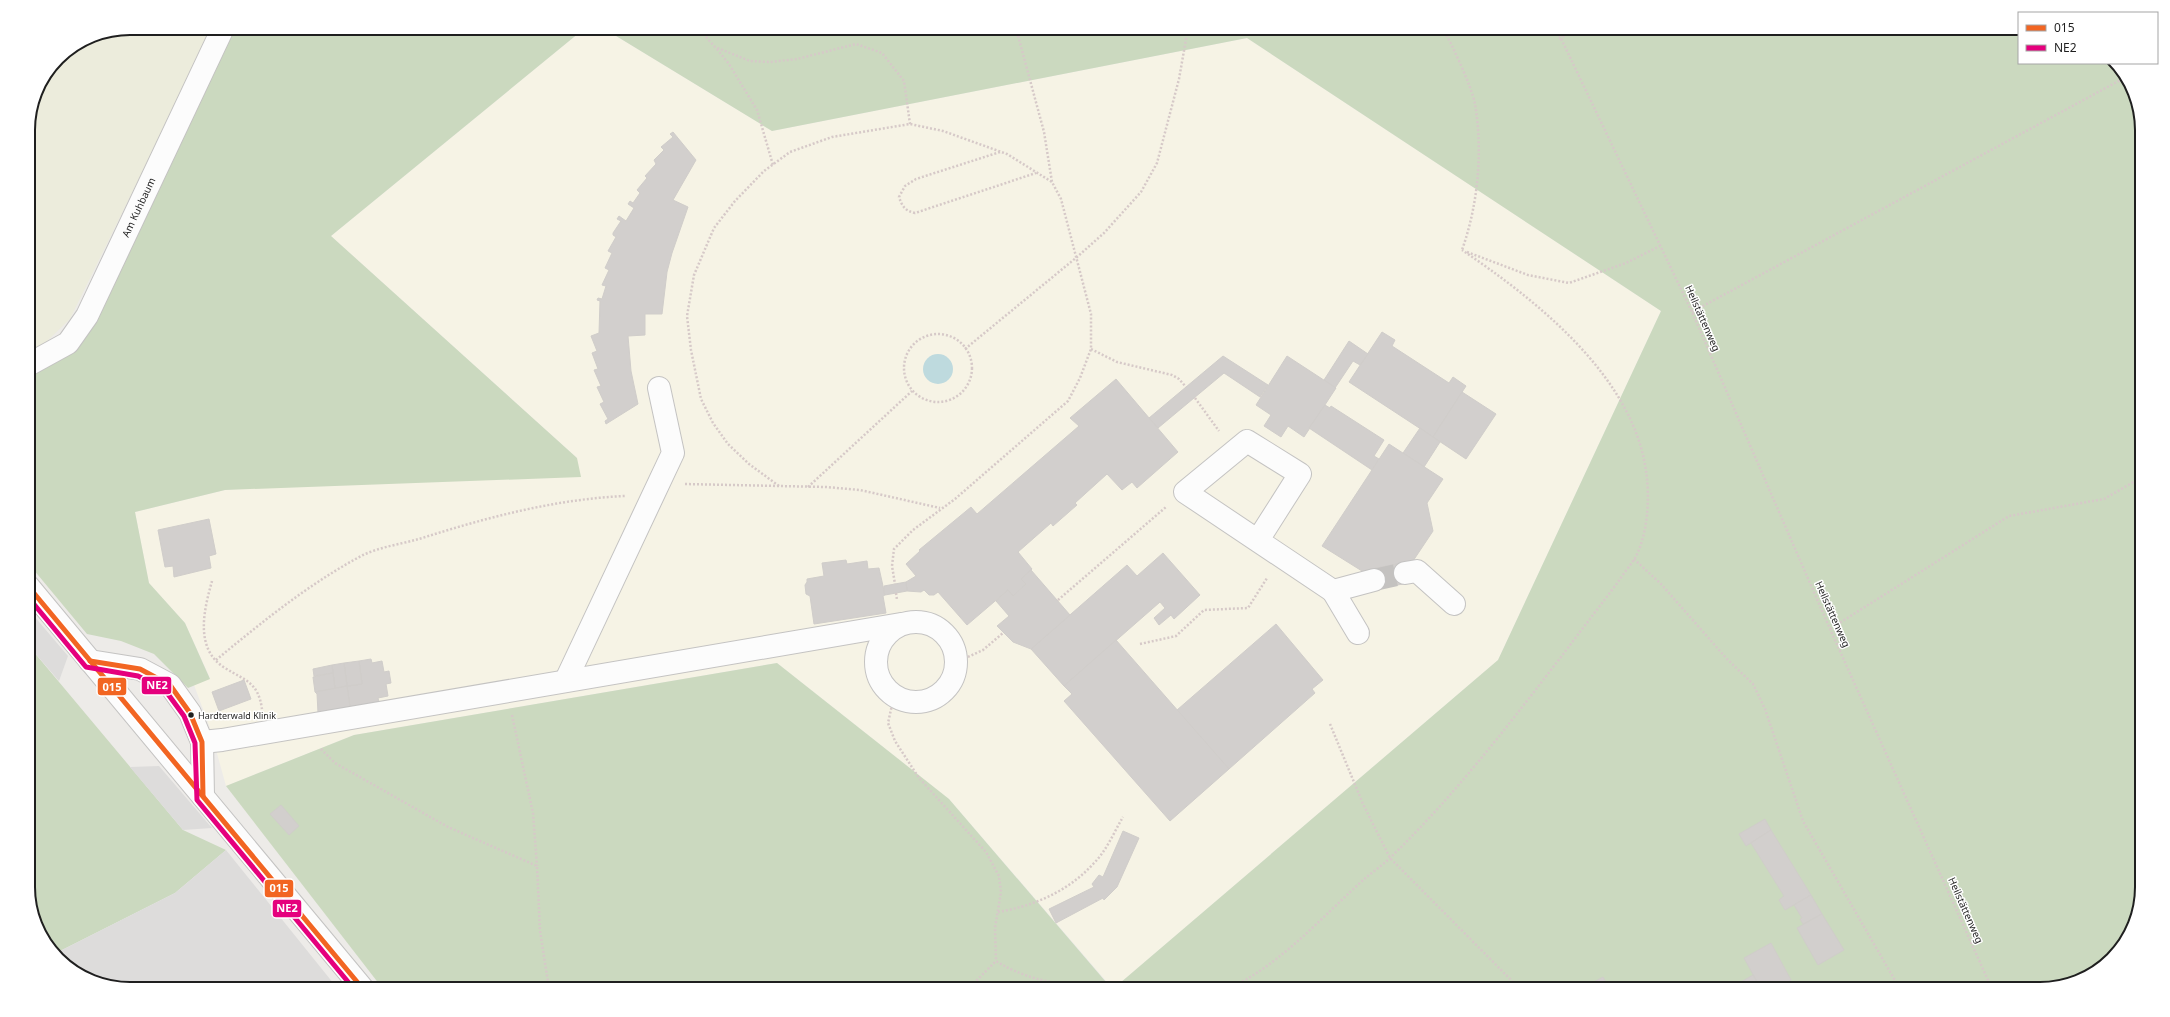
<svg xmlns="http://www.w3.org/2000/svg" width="2170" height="1017" viewBox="0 0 2170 1017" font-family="'Noto Sans',sans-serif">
<rect width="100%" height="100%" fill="#edebe8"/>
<polygon fill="#f6f3e5" points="585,28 603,28 772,131 1247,38 1661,311 1498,660 1113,989 949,799 777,663 354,735 226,786 210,728 194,685 210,678 185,623 149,583 135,512 225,490 577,458 331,236"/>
<polygon fill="#ececdc" points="130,28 213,28 70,319 43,345 28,354 28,123 36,91 58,58 91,36"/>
<g fill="#cbd9bf">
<polygon points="228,28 585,28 331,236 577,458 581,477 225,490 135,512 149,583 185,623 210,679 188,688 154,654 121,641 87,634 28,563 28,374 73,345"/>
<polygon points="603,28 2019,28 2019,63 2113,63 2125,73 2142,123 2142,887 2134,926 2097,972 2041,989 1113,989 1498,660 1661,311 1247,38 772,131"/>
<polygon points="28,645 183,830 226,850 175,893 56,953 45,944 28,894"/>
<polygon points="777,663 949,799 1112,989 383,989 226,786 354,735"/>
</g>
<g fill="#dddcdb">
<polygon points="28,609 68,656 59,681 28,645"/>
<polygon points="159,766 212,828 183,830 130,767"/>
<polygon points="226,850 338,989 130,989 91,981 56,953 175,893"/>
</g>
<circle fill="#bedade" cx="938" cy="369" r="15"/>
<g fill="#d2cfcd" stroke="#d0cdca">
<polygon points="673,132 696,160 673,200 688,207 672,253 667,272 662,314 645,314 645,335 628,336 631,371 638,404 606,424 605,421 608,419 600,404 604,402 597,387 601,386 594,370 598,369 592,353 597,351 591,336 599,333 600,301 597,300 598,298 602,299 606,286 602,285 609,270 605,268 612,253 608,251 616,237 613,235 613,233 621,221 617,219 619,216 626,221 634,208 628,204 630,201 633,203 640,193 637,190 647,178 645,176 656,164 654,160 664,150 661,147 673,137 670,134"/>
<polygon points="1382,332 1395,340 1392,346 1449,383 1453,377 1466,386 1433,437 1349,382"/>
<polygon points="1349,341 1368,354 1360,365 1353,361 1335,388 1324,380"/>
<polygon points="1223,356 1268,385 1260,397 1224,373 1158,428 1149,418"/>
<polygon points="1287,356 1336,388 1304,437 1288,426 1281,437 1264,426 1271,415 1256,405"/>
<polygon points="1116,379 1178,452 1137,488 1132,482 1122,490 1107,474 1075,503 1077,505 1053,526 1051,523 1018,552 1032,569 1021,579 1026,584 1013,596 1008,590 967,625 938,592 934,595 929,595 924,590 921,592 907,591 906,582 916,576 906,564 920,551 919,550 971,507 977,514 1079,426 1070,418"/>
<polygon points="1462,392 1496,414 1466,459 1433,437"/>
<polygon points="1325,405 1330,408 1331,406 1384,440 1374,456 1379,459 1372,470 1309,428"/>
<polygon points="1420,428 1440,442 1424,467 1403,453"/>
<polygon points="1389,444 1443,479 1427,503 1433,531 1413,561 1362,571 1322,546"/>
<polygon points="209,519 216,554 209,556 211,568 174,577 173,566 165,567 158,530"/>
<polygon points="1163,553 1200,595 1174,619 1171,615 1159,625 1154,618 1165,608 1160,602 1064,686 1031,649 1127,565 1137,576"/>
<polygon points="846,560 847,564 867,561 868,569 879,568 885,595 883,596 886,613 814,624 810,596 806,594 805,585 807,582 807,579 824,576 822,563"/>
<polygon points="1403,563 1408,583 1376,589 1372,569"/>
<polygon points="1031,570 1070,615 1031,649 1013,642 997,626 1009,616 996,601 1008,590 1013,596 1026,584 1021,579"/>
<polygon points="906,582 907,591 885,595 884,593 884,586"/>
<polygon points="1276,624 1323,680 1312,689 1315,693 1229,769 1177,710"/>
<polygon points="1116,640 1229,769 1170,821 1064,701 1072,694 1064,686"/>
<polygon points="371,659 372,663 382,661 384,672 389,671 391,683 386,684 388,696 378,698 379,702 350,707 347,686 362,684 359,661"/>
<polygon points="359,661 362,684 347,686 344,663"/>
<polygon points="344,663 347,686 335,689 332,665"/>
<polygon points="332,665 333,673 314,676 313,669"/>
<polygon points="333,673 335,689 315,692 313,677"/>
<polygon points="244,680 251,699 219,711 212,692"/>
<polygon points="347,686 350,707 318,713 317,694 315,692"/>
<polygon points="281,805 299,826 289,835 270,814"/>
<polygon points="1765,819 1771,830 1746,846 1739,834"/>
<polygon points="1771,830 1811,895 1785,910 1779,900 1784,896 1751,843"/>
<polygon points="1123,831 1139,838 1117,887 1104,900 1103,898 1056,923 1049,909 1094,887 1092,884 1099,875 1103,877"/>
<polygon points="1811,895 1822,914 1803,924 1800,919 1802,918 1794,905"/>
<polygon points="1822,914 1844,950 1818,965 1797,928"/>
<polygon points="1771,943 1791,980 1775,989 1761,989 1744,958"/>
<polygon points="1753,975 1761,989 1729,989"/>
<polygon points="1603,977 1610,989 1581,989"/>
</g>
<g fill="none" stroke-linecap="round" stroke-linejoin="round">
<polyline stroke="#c4c2c0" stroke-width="22" stroke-dasharray="22 11" stroke-linecap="butt" points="1374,580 1405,573"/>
<g stroke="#c4c3c2" stroke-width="24">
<g id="minor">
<path id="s1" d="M28 365 68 343 87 316 223 28"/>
<polyline points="1258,540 1300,474 1247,441 1185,492 1333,591"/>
<polyline points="1405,573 1417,571 1454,604"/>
<polyline points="28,586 363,989"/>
<circle cx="916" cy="662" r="40"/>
<polyline points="1358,633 1333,591 1374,580"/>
<polyline points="90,661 140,669 170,685 190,713 202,742 203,796"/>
<polyline points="566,680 673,453 659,388"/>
<polyline points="202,742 222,740 901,624"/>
</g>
</g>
<g stroke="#d6c9c8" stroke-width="2.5" stroke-dasharray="2 2" stroke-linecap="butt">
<polyline points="698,28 715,47 750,61 770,62 797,59 856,44 882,53 904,81 910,124"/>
<polyline points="1016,28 1044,132 1052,182"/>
<path d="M1443 28C1453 47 1471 85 1475 104 1483 152 1478 205 1462 250"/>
<polyline points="1556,28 1692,312 1830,629 1992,989"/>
<polyline points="1559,39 1578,28"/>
<polyline points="717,49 729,64 757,110 773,165"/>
<path d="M1000 152 916 179 905 186 899 197C902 206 905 211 915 213L1036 173"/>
<polyline points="1467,252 1528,275 1569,283 1626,263 1660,246"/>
<polyline points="1692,312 2126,77"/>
<circle cx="938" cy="368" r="34"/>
<polyline points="965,349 1077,257 1104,233 1141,192 1157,163 1179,79 1188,28"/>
<polyline points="1091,349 1117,362 1172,375 1179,379 1186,387"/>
<polyline points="1195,398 1219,431"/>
<polyline points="685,484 826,487 860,490 940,508"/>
<polyline points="779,486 749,464 728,444 713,423 701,399 691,350 687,316 694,275 714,228 735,201 764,171 790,152 832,137 910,124 943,131 1007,154 1052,182 1061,199 1091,314 1091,349 1080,378 1068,401 955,499 913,530 894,549 892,566 895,584"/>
<polyline points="808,487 912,391"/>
<polyline points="1634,559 1661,584 1727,659 1753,684 1765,709 1803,821 1900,989"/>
<path d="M212 581C204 610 194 649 225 668 246 681 258 682 262 709"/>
<polyline points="896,593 897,600"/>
<polyline points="1058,600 1166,507"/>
<polyline points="1830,629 2009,516 2104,499 2142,477"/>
<polyline points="1140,644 1176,636 1204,610 1248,608 1267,578"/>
<path d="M216 660C262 622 310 583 363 555 380 547 401 544 419 539 485 518 555 499 625 496"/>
<polyline points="957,662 983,650 1003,633"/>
<polyline points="894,696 888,723 895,741 919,778 986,852 999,876 1001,892 995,928 996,961"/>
<polyline points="512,715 533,813 537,866"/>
<polyline points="1330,724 1363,804 1390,858 1520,989"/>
<polyline points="321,749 335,763 448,827 537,866 540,931 548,982 552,989"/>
<path d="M998 912C1034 906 1069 891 1094 863 1107 850 1114 832 1123 817"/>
<path d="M968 989 996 961C1028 981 1057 983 1093 989"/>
<path d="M1228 989C1281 964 1319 920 1362 881 1371 873 1383 865 1392 856 1456 794 1510 723 1564 653 1582 629 1600 606 1618 582 1623 574 1630 566 1635 558 1648 534 1650 498 1646 471 1633 376 1536 300 1462 250"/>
</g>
<use href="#minor" stroke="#fcfcfc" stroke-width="22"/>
<g stroke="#fff" stroke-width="8">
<g id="bus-1">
<polyline points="28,586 363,989"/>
<polyline points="90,661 140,669 170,685 190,713 202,742 203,796"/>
</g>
</g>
<g stroke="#fff" stroke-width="8">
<polyline id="bus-2" points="28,597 86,667 138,676 165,690 184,716 195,743 197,800 354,989"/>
</g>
<use href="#bus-1" stroke="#f26522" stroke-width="5"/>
<use href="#bus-2" stroke="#e5007d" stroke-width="5"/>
</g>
<circle fill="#1f1f1f" stroke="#fff" stroke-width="1.5" cx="191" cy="715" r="3.5"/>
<g text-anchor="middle" stroke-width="3" stroke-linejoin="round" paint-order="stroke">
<g font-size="9" fill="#1f1f1f" stroke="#fff" text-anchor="start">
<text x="198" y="719">Hardterwald Klinik</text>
</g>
<g font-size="10" fill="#1f1f1f" stroke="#fff">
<text dy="4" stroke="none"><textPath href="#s1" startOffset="199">Am Kuhbaum</textPath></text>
<text transform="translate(1703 318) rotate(66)" y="4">Heilstättenweg</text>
<text transform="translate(1833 614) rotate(66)" y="4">Heilstättenweg</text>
<text transform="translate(1966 910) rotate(66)" y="4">Heilstättenweg</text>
</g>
</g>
<path d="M0 0H2170V1017H0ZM130 35H2040A95 95 0 0 1 2135 130V887A95 95 0 0 1 2040 982H130A95 95 0 0 1 35 887V130A95 95 0 0 1 130 35Z" fill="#fff" fill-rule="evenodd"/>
<path fill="none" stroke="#1f1f1f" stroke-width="2" d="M130 35H2040A95 95 0 0 1 2135 130V887A95 95 0 0 1 2040 982H130A95 95 0 0 1 35 887V130A95 95 0 0 1 130 35Z"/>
<g stroke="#fff" stroke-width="1.5">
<rect x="141" y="676" width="31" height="19" rx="4" fill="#e5007d"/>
<rect x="97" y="677" width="30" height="19" rx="4" fill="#f26522"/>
<rect x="264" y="879" width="30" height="19" rx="4" fill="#f26522"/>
<rect x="272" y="899" width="30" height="19" rx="4" fill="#e5007d"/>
</g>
<g font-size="11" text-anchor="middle" font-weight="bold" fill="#fff">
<text x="157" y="689">NE2</text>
<text x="112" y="691">015</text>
<text x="279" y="892">015</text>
<text x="287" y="912">NE2</text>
</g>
<rect x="2018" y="12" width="140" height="52" fill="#ffffff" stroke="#a5a5a5"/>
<rect x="2026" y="25" width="20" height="6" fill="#f26522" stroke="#a5a5a5"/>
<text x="2054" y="32" font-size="12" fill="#1f1f1f">015</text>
<rect x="2026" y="45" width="20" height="6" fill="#e5007d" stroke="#a5a5a5"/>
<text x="2054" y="52" font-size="12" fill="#1f1f1f">NE2</text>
</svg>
